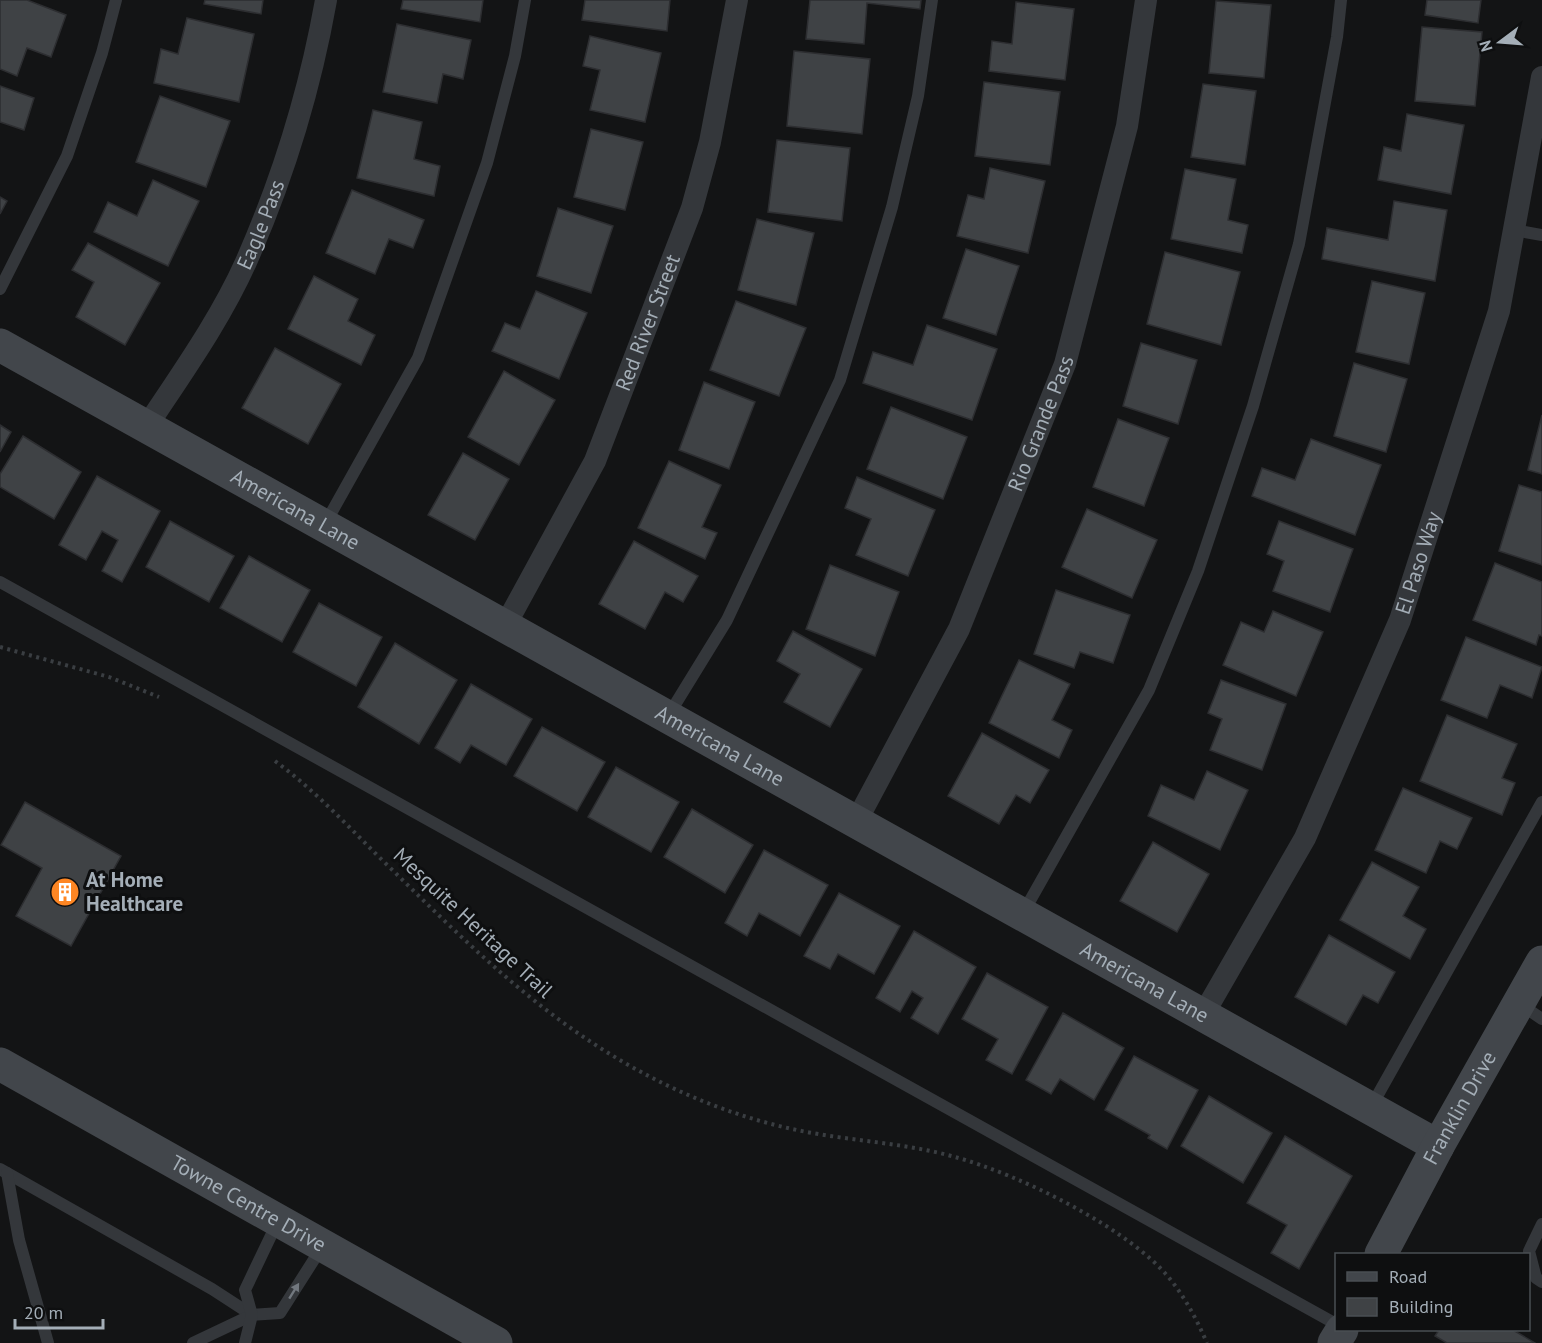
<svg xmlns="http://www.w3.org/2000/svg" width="1542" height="1343" viewBox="0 0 1542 1343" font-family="'PT Sans',sans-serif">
<rect width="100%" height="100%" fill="#131415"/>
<g fill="#3f4245" stroke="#2d2e31" stroke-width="1.5">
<polygon points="0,0 27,0 66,15 51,57 27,48 17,76 0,69"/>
<polygon points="205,0 263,0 261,14 204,4"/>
<polygon points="403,0 483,0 480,22 401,9"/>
<polygon points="585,0 670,0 667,31 582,20"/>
<polygon points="810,0 921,0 920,9 867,3 864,44 806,39"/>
<polygon points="1427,0 1481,0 1478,23 1425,15"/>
<polygon points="1216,1 1271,5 1264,78 1209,73"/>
<polygon points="1016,2 1074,9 1065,80 989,71 992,41 1012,44"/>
<polygon points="187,18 254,34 239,102 154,83 161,49 178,54"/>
<polygon points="397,24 471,40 463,79 443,74 437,103 383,92"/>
<polygon points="1422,27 1482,32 1475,106 1415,101"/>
<polygon points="590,36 661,53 645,122 590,110 600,70 583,66"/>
<polygon points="794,51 870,59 862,134 787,126"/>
<polygon points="984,82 1060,92 1050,165 975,156"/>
<polygon points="1203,84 1256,91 1245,165 1191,157"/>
<polygon points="0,86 34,98 24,130 0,122"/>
<polygon points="160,96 230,121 206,187 136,162"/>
<polygon points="373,110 422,122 414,159 440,166 434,196 357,178"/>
<polygon points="1407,114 1464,125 1451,194 1378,180 1384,147 1401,151"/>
<polygon points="591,129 643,142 625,210 574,197"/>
<polygon points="777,140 850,148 842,221 768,212"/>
<polygon points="990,168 1045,181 1028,253 957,236 968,195 984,199"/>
<polygon points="1185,169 1236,179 1228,220 1248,225 1242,253 1171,239"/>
<polygon points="153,180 199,201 168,266 94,232 108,202 137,216"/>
<polygon points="352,190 424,220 413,248 389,239 375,274 326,253"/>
<polygon points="0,197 7,201 0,214"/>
<polygon points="1394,201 1447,210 1435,281 1322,259 1327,228 1388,240"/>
<polygon points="558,208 613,226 591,293 537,276"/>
<polygon points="757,219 814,233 796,305 738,290"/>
<polygon points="88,243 160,283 125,345 76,317 94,282 72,270"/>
<polygon points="966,249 1019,266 996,335 943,318"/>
<polygon points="1165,252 1240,272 1221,345 1147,324"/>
<polygon points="314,276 358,299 348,321 375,335 361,365 288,329"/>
<polygon points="1372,281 1425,293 1409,364 1356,352"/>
<polygon points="536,291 587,313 559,379 492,351 505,323 520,329"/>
<polygon points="736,301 806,328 779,396 710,370"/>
<polygon points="927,325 997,349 972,420 863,383 873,352 913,365"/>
<polygon points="1141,343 1197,360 1178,424 1123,406"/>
<polygon points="275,348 341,384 308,444 242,408"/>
<polygon points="1354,363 1407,379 1386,452 1334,436"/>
<polygon points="504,371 555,400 519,465 468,437"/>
<polygon points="704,382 755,402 729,469 679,450"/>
<polygon points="891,407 967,437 943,499 867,469"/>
<polygon points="1542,415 1542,474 1528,470"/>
<polygon points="1118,419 1169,438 1144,506 1093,487"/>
<polygon points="0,425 11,432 0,452"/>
<polygon points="23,436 81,472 54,519 0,487 0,474"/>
<polygon points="1311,439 1381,465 1355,535 1252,496 1262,468 1295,480"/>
<polygon points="463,453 509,479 475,540 428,515"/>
<polygon points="669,461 721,485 702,527 717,533 705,559 638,528"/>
<polygon points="97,476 160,511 122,582 102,571 118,540 102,531 86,560 59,545"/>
<polygon points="857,477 935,510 908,576 856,555 871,519 845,508"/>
<polygon points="1519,485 1542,492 1542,565 1499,551"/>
<polygon points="1087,509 1157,540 1132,598 1062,567"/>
<polygon points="170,521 234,556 209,602 146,567"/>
<polygon points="1279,521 1353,549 1330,612 1273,591 1284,561 1267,554"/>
<polygon points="634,541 698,576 683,602 665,592 645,629 599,604"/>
<polygon points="249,556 310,590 282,642 220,608"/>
<polygon points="1495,563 1542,582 1542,636 1539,635 1536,645 1473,620"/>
<polygon points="830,565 899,592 875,656 806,629"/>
<polygon points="1056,590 1130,615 1113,663 1080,652 1074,668 1034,654"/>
<polygon points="319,603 382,637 356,686 293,652"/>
<polygon points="1273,611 1323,632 1296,696 1223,665 1241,622 1264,632"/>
<polygon points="793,631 862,669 830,727 784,702 800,674 777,661"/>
<polygon points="1466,637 1542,667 1532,698 1500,685 1487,718 1441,700"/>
<polygon points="395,643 457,680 419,744 358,707"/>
<polygon points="1019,660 1070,684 1052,720 1072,730 1059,758 989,723"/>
<polygon points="1221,680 1286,704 1262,770 1210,750 1222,719 1208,713"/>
<polygon points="471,684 532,719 506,765 471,745 460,763 435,748"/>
<polygon points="1447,715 1517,744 1502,778 1515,783 1502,815 1420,781"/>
<polygon points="542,727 605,762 577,811 514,776"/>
<polygon points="982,733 1049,770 1030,803 1016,795 999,824 948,796"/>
<polygon points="616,767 679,802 651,852 588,817"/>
<polygon points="1207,771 1248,790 1220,850 1148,816 1161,785 1194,800"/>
<polygon points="1403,788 1472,818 1457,849 1440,841 1426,873 1375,850"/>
<polygon points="25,802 121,856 71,946 16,916 42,868 1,845"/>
<polygon points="692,809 753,845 725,893 664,857"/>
<polygon points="1153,842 1209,874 1177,932 1120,901"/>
<polygon points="764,850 828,885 800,936 759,913 747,936 725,923"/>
<polygon points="1372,862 1419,887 1403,916 1426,929 1410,959 1340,920"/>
<polygon points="839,893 900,926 874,974 838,954 830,969 804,956"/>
<polygon points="914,931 976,967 938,1034 911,1018 923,998 912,991 900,1012 876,998"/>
<polygon points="1329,935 1395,972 1378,1003 1363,995 1346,1025 1295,997"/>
<polygon points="987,973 1048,1007 1012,1074 986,1060 998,1039 962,1019"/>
<polygon points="1063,1013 1124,1048 1094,1100 1060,1079 1051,1094 1026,1080"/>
<polygon points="1134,1056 1198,1090 1167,1149 1148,1138 1150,1135 1105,1110"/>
<polygon points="1209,1096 1272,1133 1243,1183 1181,1146"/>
<polygon points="1285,1136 1352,1176 1299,1269 1271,1253 1287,1225 1247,1203"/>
<polygon points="1439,1330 1513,1330 1535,1343 1447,1343 1435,1336"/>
</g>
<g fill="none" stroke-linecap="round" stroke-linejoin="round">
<g stroke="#3a3e42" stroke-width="4" stroke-dasharray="3 4.5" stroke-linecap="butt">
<polyline points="0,647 109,677 159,697"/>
<path d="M275 761C312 788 344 822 376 854 460 936 538 1017 643 1073 689 1098 742 1118 792 1129 846 1141 902 1142 955 1157 1018 1174 1129 1228 1170 1279 1186 1299 1197 1320 1207 1343"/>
</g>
<g stroke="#34373b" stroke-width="12">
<polyline points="1514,230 1542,235"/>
<polyline points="0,289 67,156 102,53 116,0"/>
<polyline points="325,524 418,358 487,163 515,56 525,0"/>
<polyline points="0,582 1336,1324"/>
<polyline points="668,716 727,620 840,380 892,207 918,96 932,0"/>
<polyline points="1023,913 1149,690 1198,571 1253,406 1299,244 1337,37 1341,0"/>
<polyline points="1520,1004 1542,1019"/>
<polyline points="1371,1107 1542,802"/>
<polyline points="0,1169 212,1289 252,1315"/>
<polyline points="7,1173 19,1240 48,1343"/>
<polyline points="1542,1224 1529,1251 1536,1278 1542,1282"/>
<polyline points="193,1343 252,1315 280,1313 322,1247"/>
<polyline points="245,1343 252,1315 245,1290 278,1221"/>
</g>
<g stroke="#34373b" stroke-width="22">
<path id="s1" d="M147 426C182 373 220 320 246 262 283 178 310 90 326 0"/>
<path id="s2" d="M505 626 595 461 692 208 710 142 737 0"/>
<path id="s3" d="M856 822 959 629 1065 364 1127 126 1146 0"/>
<path id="s4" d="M1203 1015 1305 838 1400 620 1499 311 1542 77"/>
</g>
<g stroke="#42464b" stroke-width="33">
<path id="s5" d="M0 345 1438 1146"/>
<path id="s6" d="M0 1064 496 1343"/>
<path id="s7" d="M1381 1254 1438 1146 1542 962"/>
<polyline points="1334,1343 1342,1330"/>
</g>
</g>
<defs><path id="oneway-solid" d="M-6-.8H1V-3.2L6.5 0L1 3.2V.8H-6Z" transform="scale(1.5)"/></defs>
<use fill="#72787f" href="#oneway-solid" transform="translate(294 1291) rotate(-58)"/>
<defs>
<g id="building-disc" transform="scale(1.5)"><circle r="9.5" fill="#fe8623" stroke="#0e0f10"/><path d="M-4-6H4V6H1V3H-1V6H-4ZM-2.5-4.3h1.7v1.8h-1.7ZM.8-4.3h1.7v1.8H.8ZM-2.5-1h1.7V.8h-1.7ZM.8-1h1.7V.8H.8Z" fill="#fff"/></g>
</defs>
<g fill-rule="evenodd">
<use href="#building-disc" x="65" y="892"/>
</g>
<g text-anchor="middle" stroke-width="6" stroke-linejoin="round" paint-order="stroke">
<g font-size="21" fill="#a4aeb7" stroke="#0e0f10">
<text dy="7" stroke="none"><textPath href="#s1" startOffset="232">Eagle Pass</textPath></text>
<text dy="7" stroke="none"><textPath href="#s2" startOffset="336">Red River Street</textPath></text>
<text dy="7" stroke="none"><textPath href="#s3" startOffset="440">Rio Grande Pass</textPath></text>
<text dy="7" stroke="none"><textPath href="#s5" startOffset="338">Americana Lane</textPath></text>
<text dy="7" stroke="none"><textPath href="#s4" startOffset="502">El Paso Way</textPath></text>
<text dy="7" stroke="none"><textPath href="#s5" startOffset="824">Americana Lane</textPath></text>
<text transform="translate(473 923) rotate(43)" y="7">Mesquite Heritage Trail</text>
<text dy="7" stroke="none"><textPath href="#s5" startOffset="1310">Americana Lane</textPath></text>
<text dy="7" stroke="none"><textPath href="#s7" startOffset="166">Franklin Drive</textPath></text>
<text dy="7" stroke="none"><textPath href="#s6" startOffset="285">Towne Centre Drive</textPath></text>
</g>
<g font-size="21" font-weight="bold" fill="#a4aeb7" stroke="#0e0f10" text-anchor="start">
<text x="86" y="887">At Home<tspan x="86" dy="24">Healthcare</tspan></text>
</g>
</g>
<rect x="1335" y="1253" width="195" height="78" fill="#0e0f10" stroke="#4a4f53" stroke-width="1.5"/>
<rect x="1347" y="1272" width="30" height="9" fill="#42464b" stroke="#4a4f53" stroke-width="1.5"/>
<text x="1389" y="1283" font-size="18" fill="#a4aeb7">Road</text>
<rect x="1347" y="1298" width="30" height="18" fill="#3f4245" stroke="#4a4f53" stroke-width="1.5"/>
<text x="1389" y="1313" font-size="18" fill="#a4aeb7">Building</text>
<g transform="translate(1500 42) rotate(254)" stroke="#0e0f10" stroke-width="4.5" paint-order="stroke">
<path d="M0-4.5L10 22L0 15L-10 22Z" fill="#a4aeb7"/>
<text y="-9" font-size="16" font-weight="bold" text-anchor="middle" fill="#a4aeb7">N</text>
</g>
<path d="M15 1319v9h88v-9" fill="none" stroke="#a4aeb7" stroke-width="3"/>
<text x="24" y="1319" font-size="18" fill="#a4aeb7" stroke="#0e0f10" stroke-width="4.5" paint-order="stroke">20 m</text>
</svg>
